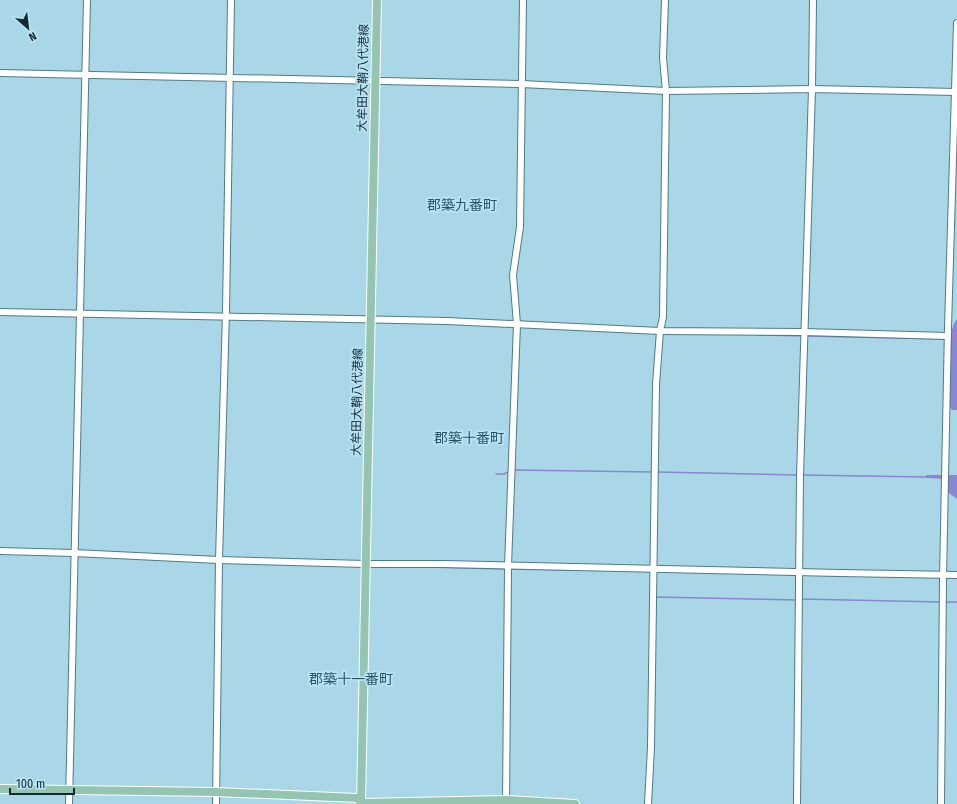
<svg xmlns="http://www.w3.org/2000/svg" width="957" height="804" viewBox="0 0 957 804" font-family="'Fira Sans Condensed','Noto Sans JP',sans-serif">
<rect width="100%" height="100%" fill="#a9d7e8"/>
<g fill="#8887cf">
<path d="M957 319V410H952L948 405C949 386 945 332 957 319Z"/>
<polygon points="926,475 957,475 957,499 946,491 946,479 926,478"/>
</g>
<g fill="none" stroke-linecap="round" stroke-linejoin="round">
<g stroke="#8887cf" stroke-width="1.5">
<polyline points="757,335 802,336"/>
<polyline points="805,336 946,339"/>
<polyline points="513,470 653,472"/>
<polyline points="657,472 797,475"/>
<polyline points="496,474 504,474 510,471"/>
<polyline points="801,475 927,477"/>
<polyline points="426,567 506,569"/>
<polyline points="510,569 574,570"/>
<polyline points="788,575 798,575"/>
<polyline points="654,597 797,600"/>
<polyline points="800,599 940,602"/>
<polyline points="944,602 957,602"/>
</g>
<g stroke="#4f7a8a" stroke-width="8">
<g id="minor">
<polyline points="0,73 521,84 666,91 812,89 957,92"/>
<polyline points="0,312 447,321 660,331 804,332 948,336"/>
<polyline points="0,551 74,553 219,560 365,564 444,564 840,573 957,575"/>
<polyline points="69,804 87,0"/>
<polyline points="216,804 219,560 226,311 231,0"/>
<polyline points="506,804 508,566 517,324 513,275 520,227 523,0"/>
<polyline points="648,804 651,747 656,384 660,331 663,317 666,91 663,58 665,0"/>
<polyline points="797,804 800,476 812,89 813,0"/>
<polyline points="941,804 943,579 948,327 957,23"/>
</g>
</g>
<g stroke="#fff" stroke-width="10">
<g id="major">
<polyline points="0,789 216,792 357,798 361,803"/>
<polyline points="361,803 506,800 575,804"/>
<polyline points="361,804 377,0"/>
</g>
</g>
<use href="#minor" stroke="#fff" stroke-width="6"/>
<use href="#major" stroke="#95c5b0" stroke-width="8"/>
</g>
<g text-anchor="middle" stroke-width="3.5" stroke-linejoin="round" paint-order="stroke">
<g font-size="12" fill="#16282f" stroke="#b6e4f5">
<text transform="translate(363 78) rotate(-89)" y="4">大牟田大鞘八代港線</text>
<text transform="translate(357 402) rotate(-89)" y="4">大牟田大鞘八代港線</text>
</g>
<g font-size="14" fill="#2a5463" stroke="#b6e4f5">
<text x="462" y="210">郡築九番町</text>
<text x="469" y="443">郡築十番町</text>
<text x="351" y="684">郡築十一番町</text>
</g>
</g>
<g transform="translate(28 28) rotate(152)" stroke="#b6e4f5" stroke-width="3" paint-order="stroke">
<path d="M0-3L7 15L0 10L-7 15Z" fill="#16282f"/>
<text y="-6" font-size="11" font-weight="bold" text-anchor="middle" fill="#16282f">N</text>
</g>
<path d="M10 788v6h64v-6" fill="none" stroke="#16282f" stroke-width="2"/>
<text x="16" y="788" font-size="12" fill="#16282f" stroke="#b6e4f5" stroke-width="3" paint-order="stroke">100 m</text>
</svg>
